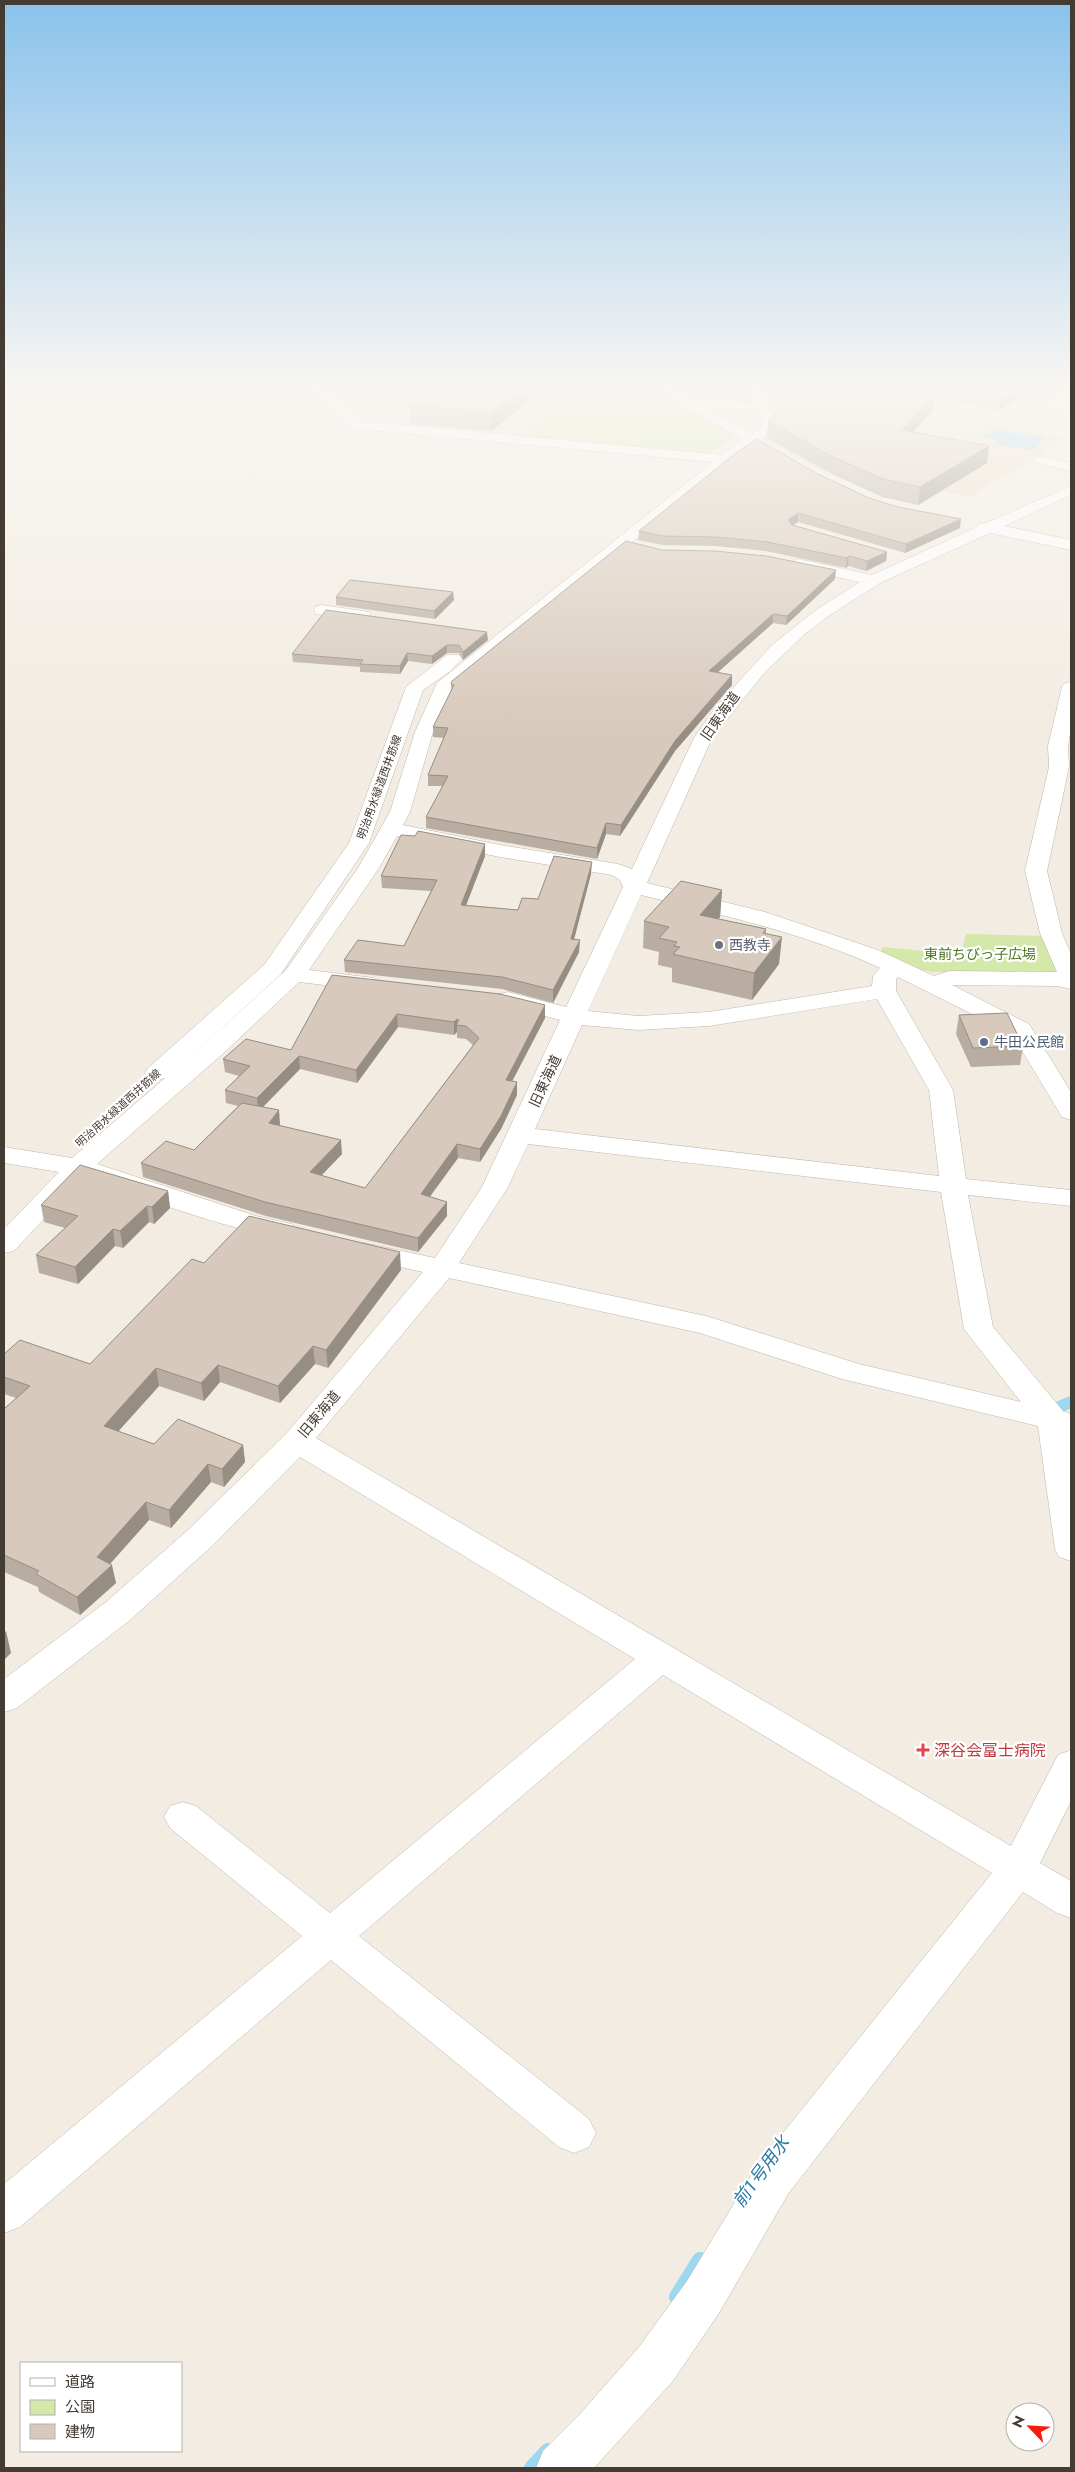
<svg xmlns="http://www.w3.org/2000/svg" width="1075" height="2472" viewBox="0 0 1075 2472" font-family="Jost,'Noto Sans JP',sans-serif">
<rect width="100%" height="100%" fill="#f2ece3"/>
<g fill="#ecdfcc">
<polygon points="563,388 577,388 525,438 381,424"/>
<polygon points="761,388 933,388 904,406 1003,422 1007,426 1067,438 970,497 916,485 897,488 814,468 762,440 777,426"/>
</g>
<g fill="#d3e8a9">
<polygon points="577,388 651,388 736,434 707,455 525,438"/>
<polygon points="966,934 1044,936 1059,966 1054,972 933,972 917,969 881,952 883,947 961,955"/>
</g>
<polygon fill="#9cd8f2" points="992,429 1047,438 1032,450 994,444 998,440 981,437"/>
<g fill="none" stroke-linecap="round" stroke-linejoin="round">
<polyline stroke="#9cd8f2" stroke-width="12" points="1057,1408 1071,1402"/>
<g stroke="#9cd8f2" stroke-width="16">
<polyline points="677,2297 700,2260"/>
<polyline points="532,2468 548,2451"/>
</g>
<g stroke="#c0b5a8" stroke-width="1">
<g id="minor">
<path d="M308 388H322L362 421 722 455 743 439 653 388H669L689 399 694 397 755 404 750 388H762L777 426 762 439 774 447 772 450H762L753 445 730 462 451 690 433 732 410 812 403 825 500 845 618 864 632 869 694 738 715 708 772 645 816 610 860 582 792 567 790 564 792 561 798 559 872 575 977 527 979 524 986 523 1071 486V495L1004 526 1071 540V550L990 533 880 583 827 617 805 634 765 672 712 738 647 883 765 912 878 950 934 976 949 971 1057 972 1040 933 1025 871 1049 767 1048 746 1062 687 1065 683 1071 682V728L1068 746 1069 767 1047 871 1062 933 1071 954V989L1057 986 952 985 1029 1024 1071 1092V1120L1062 1117 1012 1034 898 977 896 979V991L953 1090 966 1179 1071 1190V1206L968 1195 993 1327 1063 1411 1071 1414V1561L1059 1557 1055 1549 1038 1426 842 1379 700 1333 449 1278 316 1438 1011 1846 1058 1755 1071 1750V1801L1040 1863 1071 1881V1918L1057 1913 1023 1892 788 2194 719 2313 673 2381 594 2468H536L543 2451 580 2414 639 2347 687 2281 758 2164 992 1873 663 1675 359 1936 589 2119 596 2133 589 2147 574 2153 559 2147 331 1960 20 2227 4 2233V2184L302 1936 170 1828 164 1817 170 1806 183 1802 196 1806 330 1913 635 1659 300 1457 212 1546 130 1620 17 1708 4 1712V1679L106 1602 188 1530 286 1434 423 1272 354 1257 350 1251 354 1245 364 1243 435 1258 482 1187 560 1020 500 1004 496 999 500 994 508 992 566 1007 623 887 620 880 612 875 500 857 397 836 379 868 309 970 374 978 378 983 374 988 366 990 299 982 227 1050 97 1164 256 1216 292 1224 296 1230 292 1236C262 1243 121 1190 83 1177L14 1251 4 1253V1229L59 1172 4 1163V1147L72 1158 165 1078 157 1080 148 1078 145 1073 148 1068 264 965 349 843 406 687 447 655H459L462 659 449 672 423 690 369 843 280 975 181 1065 286 970 358 868 390 812 415 732 437 683 713 462 358 429 353 428ZM701 406 758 412 763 425 752 433ZM641 895C721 915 805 933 880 968L873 976 872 986 709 1012 638 1016 588 1011ZM877 999 929 1090 939 1176 535 1129 582 1025 638 1030 709 1026ZM528 1144 941 1192 964 1329 1021 1402 859 1364 706 1316 459 1263 508 1187Z"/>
<polygon points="1071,389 1071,398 1065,402 1071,403 1071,411 1048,407 1046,404"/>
<polygon points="1042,456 1071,463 1071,471 1037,463 1035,460 1037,457"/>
<polygon points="322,605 363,611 369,612 371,616 369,620 363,621 316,614 314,610 316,606"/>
</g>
</g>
<use href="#minor" fill="#fff" fill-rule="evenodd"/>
</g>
<g fill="#b9ada1" fill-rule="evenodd">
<polygon points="538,388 538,394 491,431 410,424 409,400"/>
<polygon points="679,388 743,388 753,395 752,402 692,396"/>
<polygon points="1035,388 999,410 959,403 960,392"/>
<polygon points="935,393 933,410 913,432 987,463 918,505 882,497 830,473 767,438 768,421 787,405 787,394"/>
<polygon points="818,474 869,498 960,528 905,553 798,522 793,525 887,552 886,561 866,571 848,566 846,568 766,551 715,546 662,545 638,540 639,531"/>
<polygon points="662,550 835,579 786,625 773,623 718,672 732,675 732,685 675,751 620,836 606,834 597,859 426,828 426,817 443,786 428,786 428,775 444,738 433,737 433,727 451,691 451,684"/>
<polygon points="336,597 454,600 435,619 336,605"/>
<polygon points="488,640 463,660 459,653 447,653 432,664 408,661 400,674 360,672 360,667 293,662 292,654"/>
<polygon points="485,844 485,856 466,905 518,910 538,899 591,874 574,939 579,952 553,1003 502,989 345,972 344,960 404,946 431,891 382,888 381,876"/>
<polygon points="722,890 720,917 718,919 766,929 766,933 779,964 752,1000 672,982 672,968 658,965 659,952 643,948 644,921"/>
<path d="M332 975 545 1005V1018L512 1081 517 1082V1095L501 1129 480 1162 458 1158 430 1197 447 1202V1216L418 1252 266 1216 143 1177 141 1163 194 1150 238 1106 226 1103 225 1090 239 1076 225 1072 223 1059 291 1050ZM398 1027 454 1035 457 1032V1038L466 1039 473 1045 365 1188 321 1176 342 1154 279 1125 280 1124 263 1107 300 1069 357 1083Z"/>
<polygon points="959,1015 1023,1046 1020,1065 971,1067 956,1034"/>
<polygon points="168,1191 170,1208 154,1224 149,1222 123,1248 115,1246 78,1284 39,1273 36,1255 65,1228 44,1222 41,1205"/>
<polygon points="204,1263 401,1270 328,1368 315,1364 280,1403 220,1382 204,1401 159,1386 118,1431 154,1444 243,1445 245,1462 224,1487 211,1482 171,1528 149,1520 110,1564 116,1583 80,1615 39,1592 38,1587 4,1572 4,1409 16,1398 4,1394 4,1354 90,1364"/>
</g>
<g fill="#968d83">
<polygon points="523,388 538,388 538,394 491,431 491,413"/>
<polygon points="1019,388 1035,388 999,410 1001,399"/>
<polygon points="935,393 933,410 900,447 902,430"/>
<polygon points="989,446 987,463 918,505 920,487"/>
<polygon points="798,513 798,522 787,529 788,520"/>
<polygon points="961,519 960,528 905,553 906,544"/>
<polygon points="887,552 886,561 866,571 867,561"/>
<polygon points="849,556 848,566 846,568 847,558"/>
<polygon points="836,570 835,579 786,625 787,616"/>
<polygon points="453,592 454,600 435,619 434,611"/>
<polygon points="773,614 773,623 708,681 709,671"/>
<polygon points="487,632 488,640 463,660 463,652"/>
<polygon points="447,645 447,653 432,664 432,656"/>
<polygon points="407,653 408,661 400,674 400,666"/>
<polygon points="732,675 732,685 675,751 620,836 621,825 675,741"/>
<polygon points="606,823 606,834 597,859 597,848"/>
<polygon points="485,844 485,856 462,916 461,905"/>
<polygon points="592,862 591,874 571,951 571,939"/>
<polygon points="722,890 720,917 699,941 700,915"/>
<polygon points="782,937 779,964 752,1000 754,973"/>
<polygon points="580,940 579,952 553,1003 553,990"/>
<polygon points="545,1005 545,1018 506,1093 506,1080"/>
<polygon points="397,1014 398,1027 357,1083 356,1070"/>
<polygon points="457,1019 457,1032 454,1035 454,1022"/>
<polygon points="299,1056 300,1069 258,1112 257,1098"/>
<polygon points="517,1082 517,1095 501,1129 480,1162 480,1149"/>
<polygon points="279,1110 280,1124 271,1136 269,1123"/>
<polygon points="341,1140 342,1154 311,1186 310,1172"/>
<polygon points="457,1144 458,1158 421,1208 421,1194"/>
<polygon points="168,1191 170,1208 154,1224 152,1207"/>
<polygon points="447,1202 447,1216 418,1252 418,1238"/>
<polygon points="147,1206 149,1222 123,1248 120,1231"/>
<polygon points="113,1229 115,1246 78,1284 75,1267"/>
<polygon points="400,1252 401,1270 328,1368 326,1350"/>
<polygon points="313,1346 315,1364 280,1403 278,1386"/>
<polygon points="218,1365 220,1382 204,1401 201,1383"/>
<polygon points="156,1368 159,1386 107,1444 104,1426"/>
<polygon points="243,1445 245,1462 224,1487 222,1469"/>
<polygon points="208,1464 211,1482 171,1528 169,1510"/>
<polygon points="146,1502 149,1520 100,1575 97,1557"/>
<polygon points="112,1565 116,1583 80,1615 77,1597"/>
<polygon points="6,1631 11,1653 4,1660 4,1633"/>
</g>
<g fill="#d7c9bb" stroke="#968d83">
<polygon points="475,388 523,388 491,413 409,405 409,400"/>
<polygon points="690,388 743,388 752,392 753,395 692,390"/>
<polygon points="794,388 888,388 935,393 902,430 989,446 920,487 883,479 831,456 768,421 794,397 791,397 794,395 787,394"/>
<polygon points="967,388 1019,388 1001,399 960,392"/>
<polygon points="757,439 818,474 869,498 898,507 961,519 906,544 798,513 788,520 792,525 887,552 867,561 849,556 847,558 767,542 716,537 663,536 639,531 737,452"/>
<polygon points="626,541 662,550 715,551 766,556 836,570 787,616 773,614 709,671 732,675 675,741 621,825 606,823 597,848 426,817 448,776 428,775 448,728 433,727 454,685 451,684 452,681"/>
<polygon points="350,580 453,592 434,611 336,597"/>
<polygon points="326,610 487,632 463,652 459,645 447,645 432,656 407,653 400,666 360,664 363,660 292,654"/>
<polygon points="418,831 485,844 461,905 518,910 522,898 538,899 554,856 592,862 571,939 580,940 553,990 502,977 344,960 358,940 404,946 437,880 381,876 401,835 415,836"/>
<polygon points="681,881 722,890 700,915 766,929 763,933 782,937 754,973 673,954 680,947 674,946 677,942 659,938 669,927 644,921"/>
<polygon points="332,975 500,994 545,1005 506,1080 517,1082 501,1116 480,1149 457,1144 421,1194 447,1202 418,1238 265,1202 141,1163 166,1141 194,1150 242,1103 279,1110 269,1123 341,1140 310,1172 365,1188 479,1038 466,1026 456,1025 459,1020 457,1019 454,1022 397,1014 356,1070 299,1056 257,1098 225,1090 250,1066 223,1059 246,1039 291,1050"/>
<polygon points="1007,1013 1023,1046 973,1048 959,1015"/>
<polygon points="80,1165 168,1191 152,1207 147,1206 120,1231 113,1229 75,1267 36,1255 78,1216 41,1205"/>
<polygon points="249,1216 400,1252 326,1350 313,1346 278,1386 218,1365 201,1383 156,1368 104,1426 154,1444 178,1419 243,1445 222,1469 208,1464 169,1510 146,1502 97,1557 112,1565 77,1597 36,1574 39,1571 4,1555 4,1409 30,1386 4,1377 4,1354 20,1340 90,1364 192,1259 204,1263"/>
</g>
<linearGradient id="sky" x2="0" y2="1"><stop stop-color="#89c2ec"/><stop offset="0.53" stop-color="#f9f6f2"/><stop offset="1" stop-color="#f9f6f2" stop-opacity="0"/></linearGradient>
<rect width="1075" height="734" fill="url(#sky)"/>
<circle fill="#6b7280" stroke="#fff" stroke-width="2" cx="719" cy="945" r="5"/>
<circle fill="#5c6f8a" stroke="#fff" stroke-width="2" cx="984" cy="1042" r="5"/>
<path fill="#e0444e" stroke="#fff" stroke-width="2" d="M920.5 1742.5h5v5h5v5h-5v5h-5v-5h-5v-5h5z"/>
<g text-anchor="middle" stroke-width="4.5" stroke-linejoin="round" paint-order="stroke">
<g font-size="11" fill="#443b33" stroke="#fff">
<text transform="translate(379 787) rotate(-70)" y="4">明治用水緑道西井筋線</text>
<text transform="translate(118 1108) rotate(-42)" y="4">明治用水緑道西井筋線</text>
</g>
<g font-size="14" fill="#443b33" stroke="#fff">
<text transform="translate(720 716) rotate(-55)" y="5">旧東海道</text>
<text transform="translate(545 1081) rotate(-65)" y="5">旧東海道</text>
<text transform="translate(319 1414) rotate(-50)" y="5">旧東海道</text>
</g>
<g font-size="14" fill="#5b616d" stroke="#fff" text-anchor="start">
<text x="729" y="950">西教寺</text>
</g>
<g font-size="14" fill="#4d7625" stroke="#fff">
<text x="980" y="959">東前ちびっ子広場</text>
</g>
<g font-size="14" fill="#4e5e75" stroke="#fff" text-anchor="start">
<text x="994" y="1047">牛田公民館</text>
</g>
<g font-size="16" fill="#be3a42" stroke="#fff" text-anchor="start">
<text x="934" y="1756">深谷会富士病院</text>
</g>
<g font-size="18" font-style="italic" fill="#287ba2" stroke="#fff">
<text transform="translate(761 2172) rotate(-54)" y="6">前１号用水</text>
</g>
</g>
<rect width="1075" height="2472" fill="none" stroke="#443b33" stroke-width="10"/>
<rect x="20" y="2362" width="162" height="90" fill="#ffffff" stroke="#b4b1ad"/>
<rect x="30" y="2378" width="25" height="8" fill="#ffffff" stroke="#b4b1ad"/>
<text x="65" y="2387" font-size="15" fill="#443b33">道路</text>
<rect x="30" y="2400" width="25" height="15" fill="#d3e8a9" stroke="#b4b1ad"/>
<text x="65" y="2412" font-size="15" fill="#443b33">公園</text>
<rect x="30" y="2424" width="25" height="15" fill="#d7c9bb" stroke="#b4b1ad"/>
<text x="65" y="2437" font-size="15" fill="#443b33">建物</text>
<g transform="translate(1030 2427) rotate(295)"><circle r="24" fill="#ffffff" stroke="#b4b1ad"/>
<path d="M0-4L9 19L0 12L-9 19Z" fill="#ff170c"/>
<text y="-8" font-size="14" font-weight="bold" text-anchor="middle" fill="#443b33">N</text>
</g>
</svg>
